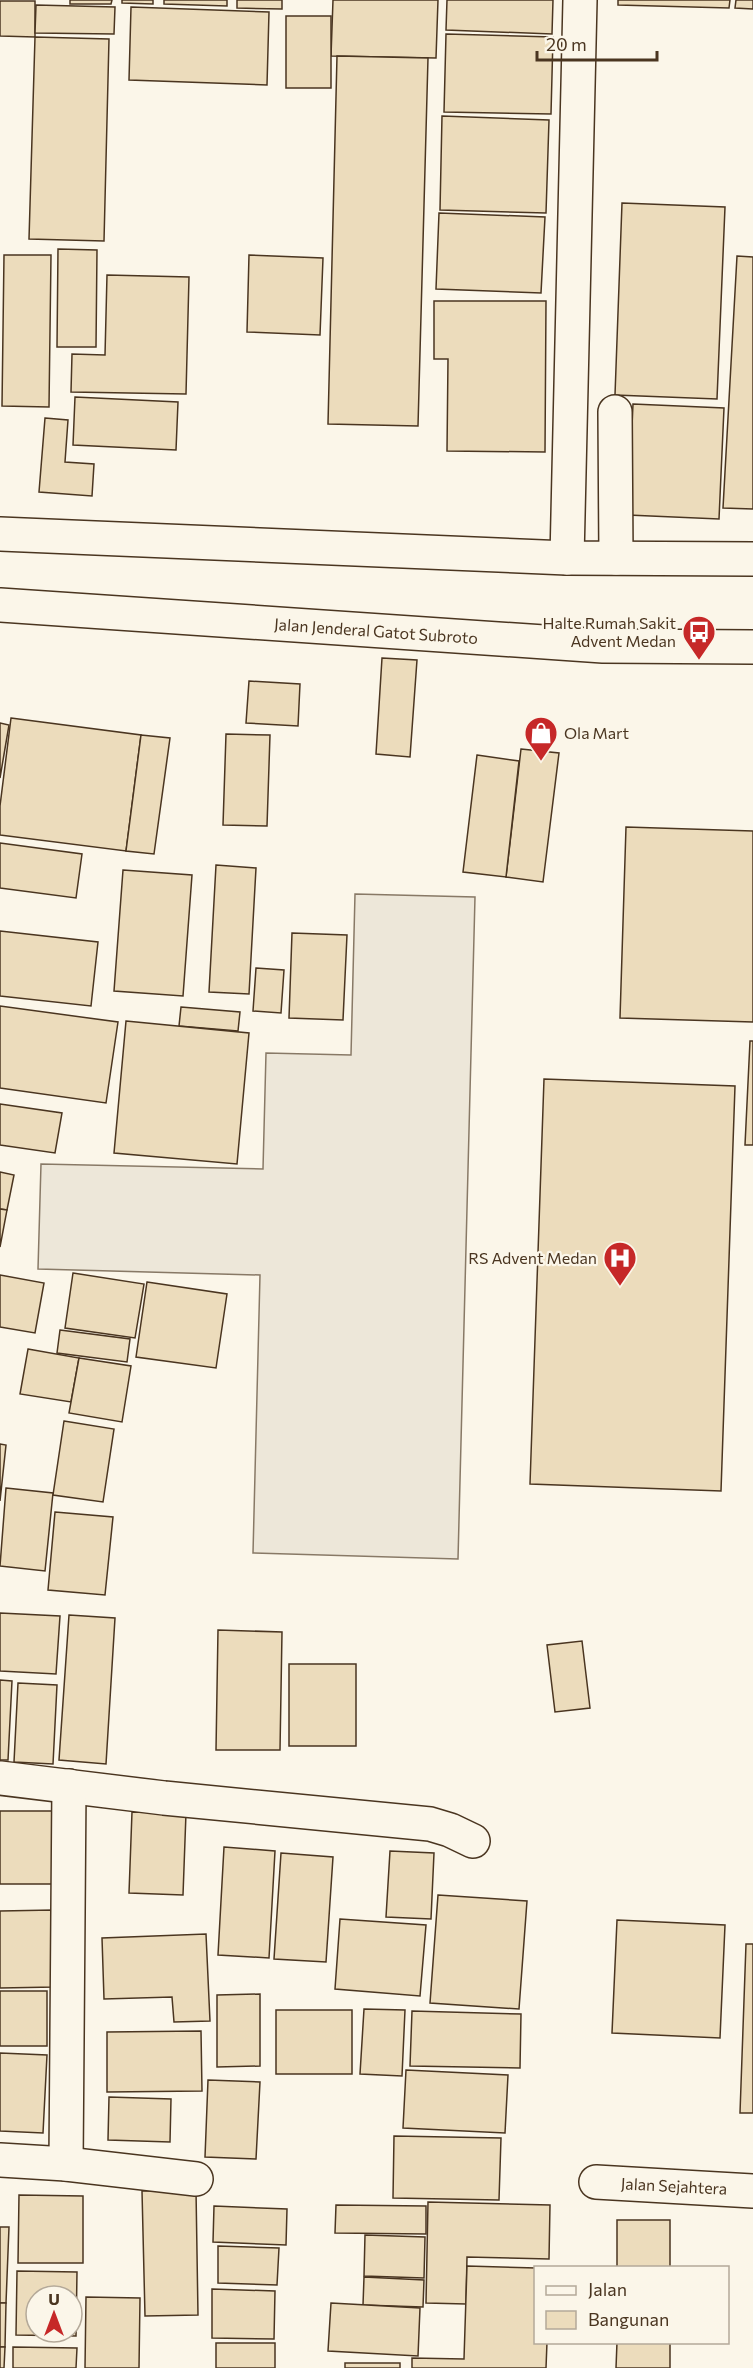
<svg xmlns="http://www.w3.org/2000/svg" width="753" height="2368" viewBox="0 0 753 2368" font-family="Commissioner,sans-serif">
<rect width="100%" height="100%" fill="#fbf6e9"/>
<polygon fill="#ede7d9" stroke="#887966" stroke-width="1.5" points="355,894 475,897 458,1559 253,1553 260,1275 38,1269 41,1164 263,1169 266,1053 351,1055"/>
<g fill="#ecdcbc" stroke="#4a3520" stroke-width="1.5" fill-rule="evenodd">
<polygon points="70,0 112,0 111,4 70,4"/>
<polygon points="122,0 153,0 153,4 122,3"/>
<polygon points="164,0 227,0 227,6 164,4"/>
<polygon points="237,0 282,0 282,9 237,8"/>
<polygon points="333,0 438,0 436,58 331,56"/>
<polygon points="447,0 553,0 552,34 446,30"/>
<polygon points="618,0 730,0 729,8 618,5"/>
<polygon points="736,0 753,0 753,9 735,8"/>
<polygon points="0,1 35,1 35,37 0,36"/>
<polygon points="36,5 115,7 114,34 35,33"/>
<polygon points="131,7 269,12 267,85 129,80"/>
<rect x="286" y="16" width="45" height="72"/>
<polygon points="446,34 553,37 551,114 444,112"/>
<polygon points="35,37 109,39 104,241 29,239"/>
<polygon points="337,56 428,58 418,426 328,424"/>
<polygon points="442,116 549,120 546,213 440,210"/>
<polygon points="622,203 725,207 717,399 615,395"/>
<polygon points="439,213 545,217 541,293 436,289"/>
<polygon points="58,249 97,250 96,347 57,347"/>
<polygon points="4,255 51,255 49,407 2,406"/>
<polygon points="249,255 323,258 320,335 247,332"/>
<polygon points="737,256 753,257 753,509 723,508"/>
<polygon points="107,275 189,277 186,394 71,392 72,354 105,355"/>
<polygon points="434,301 546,301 545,452 447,451 448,359 434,359"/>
<polygon points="75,397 178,402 176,450 73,445"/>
<polygon points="633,404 724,408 719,519 628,515"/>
<polygon points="45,418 68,420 65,462 94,464 92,496 39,492"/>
<polygon points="382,658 417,660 410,757 376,754"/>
<polygon points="249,681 300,684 298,726 246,723"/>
<polygon points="11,718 141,735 126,851 0,835 0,806"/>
<polygon points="0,723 9,725 0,778"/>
<polygon points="226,734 270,735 267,826 223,825"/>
<polygon points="141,735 170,738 154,854 126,851"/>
<polygon points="521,749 559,753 543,882 506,877"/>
<polygon points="477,755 519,761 506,877 463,872"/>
<polygon points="626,827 753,831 753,1022 620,1018"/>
<polygon points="0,843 82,854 76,898 0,888"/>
<polygon points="216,865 256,868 249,994 209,992"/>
<polygon points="123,870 192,875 183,996 114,991"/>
<polygon points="0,931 98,942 91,1006 0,996"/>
<polygon points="292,933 347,935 343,1020 289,1018"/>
<polygon points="256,968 284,970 281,1013 253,1011"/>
<polygon points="0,1006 118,1022 106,1103 0,1088"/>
<polygon points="181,1007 240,1012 238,1031 179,1026"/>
<polygon points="126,1021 249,1033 237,1164 114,1153"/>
<polygon points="750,1041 753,1041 753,1145 745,1145"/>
<polygon points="544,1079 735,1086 721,1491 530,1484"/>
<polygon points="0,1104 62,1113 55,1153 0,1145"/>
<polygon points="0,1172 14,1175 7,1210 0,1209"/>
<polygon points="0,1209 7,1210 0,1247"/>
<polygon points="73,1273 144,1284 135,1338 65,1328"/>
<polygon points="0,1275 44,1283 35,1333 0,1327"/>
<polygon points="147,1282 227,1294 216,1368 136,1357"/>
<polygon points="60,1330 130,1339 127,1362 57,1353"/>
<polygon points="28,1349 79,1358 71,1402 20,1394"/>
<polygon points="79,1358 131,1366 122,1422 69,1413"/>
<polygon points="64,1421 114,1429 103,1502 53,1495"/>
<polygon points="0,1444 6,1445 0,1501"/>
<polygon points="6,1488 53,1493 45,1571 0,1566"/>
<polygon points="55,1512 113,1517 105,1595 48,1590"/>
<polygon points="0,1613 60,1616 56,1674 0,1671"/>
<polygon points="69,1615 115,1618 106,1764 59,1760"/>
<polygon points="218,1630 282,1632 280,1750 216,1750"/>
<polygon points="582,1641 590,1708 555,1712 547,1645"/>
<rect x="289" y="1664" width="67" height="82"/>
<polygon points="0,1680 12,1681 8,1760 0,1760"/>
<polygon points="18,1683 57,1685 53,1764 14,1762"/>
<rect x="0" y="1811" width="55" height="73"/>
<polygon points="132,1812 186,1813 183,1895 129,1893"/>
<polygon points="224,1847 275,1851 269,1958 218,1955"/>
<polygon points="390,1851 434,1853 431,1919 386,1917"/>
<polygon points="281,1853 333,1857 326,1962 274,1959"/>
<polygon points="438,1895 527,1901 519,2009 430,2003"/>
<polygon points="53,1910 55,1987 0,1988 0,1911"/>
<polygon points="340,1919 426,1925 420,1996 335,1989"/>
<polygon points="617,1920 725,1925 720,2038 612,2033"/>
<polygon points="206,1934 210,2021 174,2022 172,1997 104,1999 102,1938"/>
<polygon points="746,1944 753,1944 753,2113 740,2113"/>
<rect x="0" y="1991" width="47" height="55"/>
<polygon points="260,1994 260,2066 217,2067 217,1995"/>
<polygon points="364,2009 405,2010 402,2076 360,2074"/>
<rect x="276" y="2010" width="76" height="64"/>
<polygon points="412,2011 521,2014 520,2068 410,2066"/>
<polygon points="201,2031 202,2091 107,2092 107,2032"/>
<polygon points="0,2053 47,2055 43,2133 0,2131"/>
<polygon points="406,2070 508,2075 505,2133 403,2128"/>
<polygon points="208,2080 260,2082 256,2159 205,2157"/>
<polygon points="109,2097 171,2099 170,2142 108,2140"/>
<polygon points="394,2136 501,2138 499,2200 393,2198"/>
<polygon points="196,2190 198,2315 145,2316 142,2191"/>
<polygon points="19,2195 83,2196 83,2263 18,2263"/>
<polygon points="428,2202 550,2205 549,2259 467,2257 466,2304 426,2303"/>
<polygon points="336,2205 426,2206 426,2234 335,2233"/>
<polygon points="214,2206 287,2209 286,2245 213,2242"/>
<rect x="617" y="2220" width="53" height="48"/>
<polygon points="0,2227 9,2227 6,2303 0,2303"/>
<polygon points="365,2235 425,2237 424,2278 364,2276"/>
<polygon points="218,2246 279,2248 277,2285 218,2283"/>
<polygon points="467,2266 536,2268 536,2342 547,2342 546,2368 412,2368 412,2358 464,2359"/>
<path d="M17 2271 77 2272 76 2336 16 2335ZM36 2296H72V2332H36Z"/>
<polygon points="364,2277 424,2280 423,2307 363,2305"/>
<polygon points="212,2289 275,2291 274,2339 212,2338"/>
<polygon points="86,2297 140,2298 139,2368 85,2368"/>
<polygon points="0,2303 6,2303 5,2347 0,2347"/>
<polygon points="331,2303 420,2308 418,2356 328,2351"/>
<polygon points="617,2342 670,2342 670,2368 616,2368"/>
<rect x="216" y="2343" width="59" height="25"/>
<polygon points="0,2347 5,2347 4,2368 0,2368"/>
<polygon points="13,2347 77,2348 76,2368 13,2368"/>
<rect x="345" y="2363" width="55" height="5"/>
</g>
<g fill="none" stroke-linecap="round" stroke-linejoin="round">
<g stroke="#4a3520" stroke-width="36">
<g id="minor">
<polyline points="615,412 616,558"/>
<polyline points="567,558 580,0"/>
<polyline points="0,1778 164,1798 430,1824 450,1830 473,1841"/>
<polyline points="0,2160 66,2164 196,2179"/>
<polyline points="66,2164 69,1786"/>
<polyline points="596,2182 753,2191"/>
</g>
</g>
<g stroke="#4a3520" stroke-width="36">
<g id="major">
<polyline points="0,534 567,558 753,559"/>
<polyline points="0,605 603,646 753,647"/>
</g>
</g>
<use href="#minor" stroke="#fbf6e9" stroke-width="33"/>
<use href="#major" stroke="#fbf6e9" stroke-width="33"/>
</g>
<defs>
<g id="bus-pin" transform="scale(1.725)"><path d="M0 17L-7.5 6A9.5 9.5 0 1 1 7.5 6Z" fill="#c62828" stroke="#fbf6e9"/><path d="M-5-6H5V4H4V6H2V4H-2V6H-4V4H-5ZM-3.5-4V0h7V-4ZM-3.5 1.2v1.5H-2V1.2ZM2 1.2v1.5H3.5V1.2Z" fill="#fff"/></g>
<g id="shop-pin" transform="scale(1.725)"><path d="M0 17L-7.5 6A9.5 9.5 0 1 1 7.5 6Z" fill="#c62828" stroke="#fbf6e9"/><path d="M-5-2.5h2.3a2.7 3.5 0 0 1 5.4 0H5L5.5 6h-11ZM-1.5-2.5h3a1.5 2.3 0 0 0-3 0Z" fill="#fff"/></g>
<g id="hospital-pin" transform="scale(1.725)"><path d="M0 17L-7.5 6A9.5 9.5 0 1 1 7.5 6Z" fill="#c62828" stroke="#fbf6e9"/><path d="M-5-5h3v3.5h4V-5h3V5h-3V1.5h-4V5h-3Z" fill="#fff"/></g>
</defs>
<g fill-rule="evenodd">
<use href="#bus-pin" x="699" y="632"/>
<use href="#shop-pin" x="541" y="733"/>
<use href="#hospital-pin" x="620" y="1258"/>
</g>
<g text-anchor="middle" stroke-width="4.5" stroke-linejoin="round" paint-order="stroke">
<g font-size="16" fill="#4a3520" stroke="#fbf6e9" text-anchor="end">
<text x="676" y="629">Halte Rumah Sakit<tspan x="676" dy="18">Advent Medan</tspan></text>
<text x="564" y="739" text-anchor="start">Ola Mart</text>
<text x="597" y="1264">RS Advent Medan</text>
</g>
<g font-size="16" fill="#4a3520" stroke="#fbf6e9">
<text transform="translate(376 631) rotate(4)" y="6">Jalan Jenderal Gatot Subroto</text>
<text transform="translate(674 2186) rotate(3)" y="6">Jalan Sejahtera</text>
</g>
</g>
<rect x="534" y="2266" width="195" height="78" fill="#fbf6e9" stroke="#b4a999" stroke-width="1.5"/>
<rect x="546" y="2286" width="30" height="9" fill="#fbf6e9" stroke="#b4a999" stroke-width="1.5"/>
<text x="588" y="2296" font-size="18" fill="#4a3520">Jalan</text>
<rect x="546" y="2311" width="30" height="18" fill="#ecdcbc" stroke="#b4a999" stroke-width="1.5"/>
<text x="588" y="2326" font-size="18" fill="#4a3520">Bangunan</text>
<g transform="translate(54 2314)"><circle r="28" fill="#fbf6e9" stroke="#b4a999" stroke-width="1.5"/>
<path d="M0-4.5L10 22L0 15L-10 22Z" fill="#c62828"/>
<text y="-9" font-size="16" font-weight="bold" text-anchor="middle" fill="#4a3520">U</text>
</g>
<path d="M537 51v9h120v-9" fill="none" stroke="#4a3520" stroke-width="3"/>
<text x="546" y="51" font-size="18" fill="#4a3520" stroke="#fbf6e9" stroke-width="4.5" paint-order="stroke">20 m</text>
</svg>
